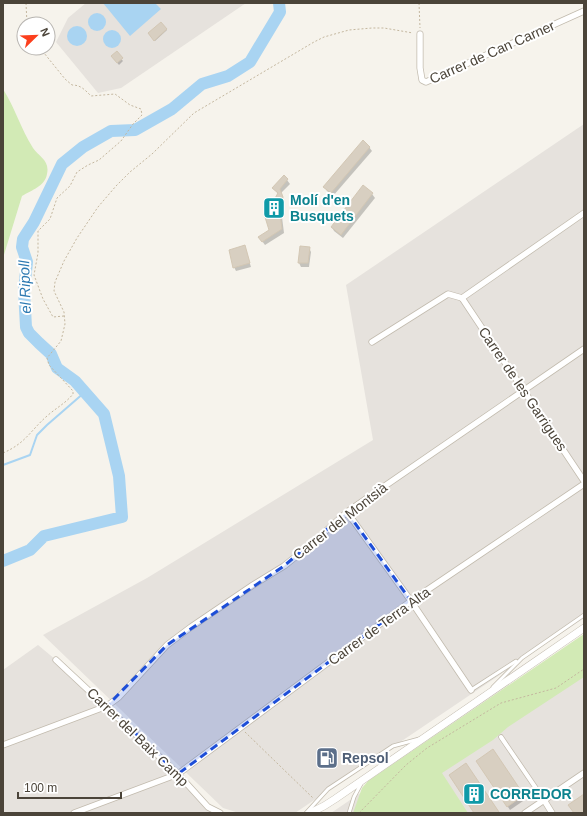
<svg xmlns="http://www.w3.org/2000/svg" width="587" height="816" viewBox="0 0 587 816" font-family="Arial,sans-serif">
<rect width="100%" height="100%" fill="#f6f3ec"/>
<g fill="#e6e2dd">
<polygon points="86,3 246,3 121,88 98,93 56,42 68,18"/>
<polygon points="584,124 584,618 295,813 239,813 223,808 43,635 147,578 373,440 346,285"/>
<polygon points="584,641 584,813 331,813"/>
<polygon points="38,645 56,660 208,807 220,813 3,813 3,670"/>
</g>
<g fill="#d2eab5">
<path d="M3 89C15 108 21 129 33 148 39 157 50 160 47 174 45 186 32 190 22 196L3 258Z"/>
<polygon points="584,634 584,677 508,727 493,740 442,773 468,813 353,813 362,788 368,781"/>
</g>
<g fill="#a9d4f2">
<polygon points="103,3 155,3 161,9 130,36"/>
<circle cx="97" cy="22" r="9"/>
<circle cx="77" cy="36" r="10"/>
<circle cx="112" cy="39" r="9"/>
</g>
<g fill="#0003">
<polygon points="161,23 167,30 155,41 149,34"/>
<polygon points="116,53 123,61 119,65 114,59"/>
<polygon points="369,147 372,151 333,196 327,191 325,188"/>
<polygon points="287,180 290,184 281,193 284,201 282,217 284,233 265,245 262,241 270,231 271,216 275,201 278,194 274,188"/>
<polygon points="372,194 375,198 343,238 334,231 332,227"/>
<polygon points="245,247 251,267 236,271 234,267"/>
<polygon points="309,248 311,252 309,267 301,267 299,263"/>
<polygon points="493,750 526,799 510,810 480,765"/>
</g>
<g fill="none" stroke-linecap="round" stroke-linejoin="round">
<polyline stroke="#a9d4f2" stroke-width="2" points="3,465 30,455 37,435 47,425 85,392"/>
<polyline stroke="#a9d4f2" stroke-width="12" points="3,561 30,550 44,536 122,517 119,476 104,414 75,381 57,368 51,354 39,343 29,333 26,327 24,290 27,262 22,247 23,239 34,222 62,164 83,147 111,131 135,130 172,109 202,84 228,76 250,62 280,12 279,3"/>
</g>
<g fill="#d8cfc1" stroke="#d3c7b4">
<polygon points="161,22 167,29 154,41 148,33"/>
<polygon points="117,51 123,58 117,63 111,56"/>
<polygon points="363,140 370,147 331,193 323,187"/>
<polygon points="284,175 288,179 280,189 283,197 280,213 282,229 262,242 258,237 269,230 265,217 269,215 266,203 274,200 278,193 272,188"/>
<polygon points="363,185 373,193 341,235 331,227"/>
<polygon points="245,245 250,263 233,268 229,250"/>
<polygon points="300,246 310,247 308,263 298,263"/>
<polygon points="493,749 524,795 507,807 476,761"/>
<polygon points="466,763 499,812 497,813 474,813 449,775"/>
<polygon points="584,794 584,813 574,813 568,805"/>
</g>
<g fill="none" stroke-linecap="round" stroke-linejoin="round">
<g stroke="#c2bbae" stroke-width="4.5">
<g id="service">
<polyline points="493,687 522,658 584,615"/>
<polyline points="471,690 516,661"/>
<polyline points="306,813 328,789 393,746 419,739"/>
<polyline points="349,813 354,797 361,784"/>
</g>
</g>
<g stroke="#c2bbae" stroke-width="5.5">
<polyline id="pedestrian" points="501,737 544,800"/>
</g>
<g stroke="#c2bbae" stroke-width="7">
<g id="minor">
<polyline points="420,34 420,68 422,80 426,82 584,11"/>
<polyline points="462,298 584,481"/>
<polyline points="462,298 584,213"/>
<polyline points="372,342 448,294 462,298"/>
<polyline points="347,512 411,601 471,690"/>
<polyline points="56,660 178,774 208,807 220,813"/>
<polyline points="3,745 107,706 119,697 167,645 191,627 253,585 284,566 309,546 347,512 584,349"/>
<polyline points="544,800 552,813"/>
<polyline points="74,813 178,774 411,601 584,484"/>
<polyline points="525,813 584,773"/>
</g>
</g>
<g stroke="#c2bbae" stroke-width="8">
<polyline id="tertiary" points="310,813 324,806 335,799 584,628"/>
</g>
<g stroke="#c4b79f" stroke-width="1" stroke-dasharray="2 2" stroke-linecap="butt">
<polyline points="26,3 27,24"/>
<polyline points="419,3 420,28"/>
<path d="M40 48 65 79 72 85C81 85 85 90 91 96L115 94 130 105 141 109 142 115 133 124 121 141 99 160 88 165 77 172 70 186 57 198 50 219 38 231V253L34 275 43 299 53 317 64 316"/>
<path d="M3 453C26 443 30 431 47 416 56 408 66 403 73 394V391L49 365 47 358 61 341 65 324 64 312 54 291 55 282 64 261 77 238 98 207 116 186 130 172 152 154 194 113 314 42 324 37 349 30 372 28H384L413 33"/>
<polyline points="245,732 313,798"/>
<polyline points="359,813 406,765 427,748 501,703 556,688 584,669"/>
</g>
<use href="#service" stroke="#fff" stroke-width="3"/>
<use href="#pedestrian" stroke="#fff" stroke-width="4"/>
<use href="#minor" stroke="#fff" stroke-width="5.5"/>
<use href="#tertiary" stroke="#fff" stroke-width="7"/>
</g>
<path fill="#1d4ed8" fill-opacity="0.2" stroke="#1d4ed8" stroke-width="3" stroke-dasharray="8 5" stroke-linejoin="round" d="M347 512 411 601 178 774 107 706 167 645 284 566Z"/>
<defs>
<g id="building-square" transform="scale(1.15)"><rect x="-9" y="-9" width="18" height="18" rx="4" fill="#0f9aa8" stroke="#fff"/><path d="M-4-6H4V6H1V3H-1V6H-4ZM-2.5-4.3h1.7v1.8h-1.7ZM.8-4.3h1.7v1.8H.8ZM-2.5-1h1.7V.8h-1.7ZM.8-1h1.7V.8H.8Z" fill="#fff"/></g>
<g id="fuel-square" transform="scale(1.15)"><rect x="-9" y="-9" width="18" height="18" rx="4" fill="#5c6f8a" stroke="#fff"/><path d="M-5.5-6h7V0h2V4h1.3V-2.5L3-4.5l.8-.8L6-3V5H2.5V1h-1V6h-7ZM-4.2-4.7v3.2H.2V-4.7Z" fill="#fff"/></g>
</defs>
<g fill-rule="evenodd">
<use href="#building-square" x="274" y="208"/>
<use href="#fuel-square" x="327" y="758"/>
<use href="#building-square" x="474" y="794"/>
</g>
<g text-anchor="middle" stroke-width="4" stroke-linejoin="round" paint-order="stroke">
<g font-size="14" fill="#4b4439" stroke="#fff">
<text transform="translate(492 52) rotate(-24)" y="5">Carrer de Can Carner</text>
<text transform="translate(523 389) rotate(56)" y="5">Carrer de les Garrigues</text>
<text transform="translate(340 521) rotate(-38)" y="5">Carrer del Montsià</text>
<text transform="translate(379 626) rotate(-36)" y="5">Carrer de Terra Alta</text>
<text transform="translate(138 737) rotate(44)" y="5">Carrer del Baix Camp</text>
</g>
<g font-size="14" font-weight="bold" fill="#0d838f" stroke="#fff" text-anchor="start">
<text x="290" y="205">Molí d'en<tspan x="290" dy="16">Busquets</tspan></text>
<text x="490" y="799">CORREDOR</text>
</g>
<g font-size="14" font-weight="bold" fill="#4e5e75" stroke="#fff" text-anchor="start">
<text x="342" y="763">Repsol</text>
</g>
<g font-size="15" font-style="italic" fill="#2e7ab2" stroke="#fff">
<text transform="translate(25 287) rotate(-92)" y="5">el Ripoll</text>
</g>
</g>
<rect width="587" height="816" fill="none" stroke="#4b4439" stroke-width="8"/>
<g transform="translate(36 36) rotate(67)"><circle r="19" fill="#ffffff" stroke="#b7b4b0"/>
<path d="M0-3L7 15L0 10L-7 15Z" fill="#fc3f1d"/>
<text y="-6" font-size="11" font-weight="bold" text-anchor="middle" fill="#4b4439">N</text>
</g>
<path d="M18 792v6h103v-6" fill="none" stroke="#4b4439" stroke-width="2"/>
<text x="24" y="792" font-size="12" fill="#4b4439" stroke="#ffffff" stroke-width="3" paint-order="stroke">100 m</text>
</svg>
